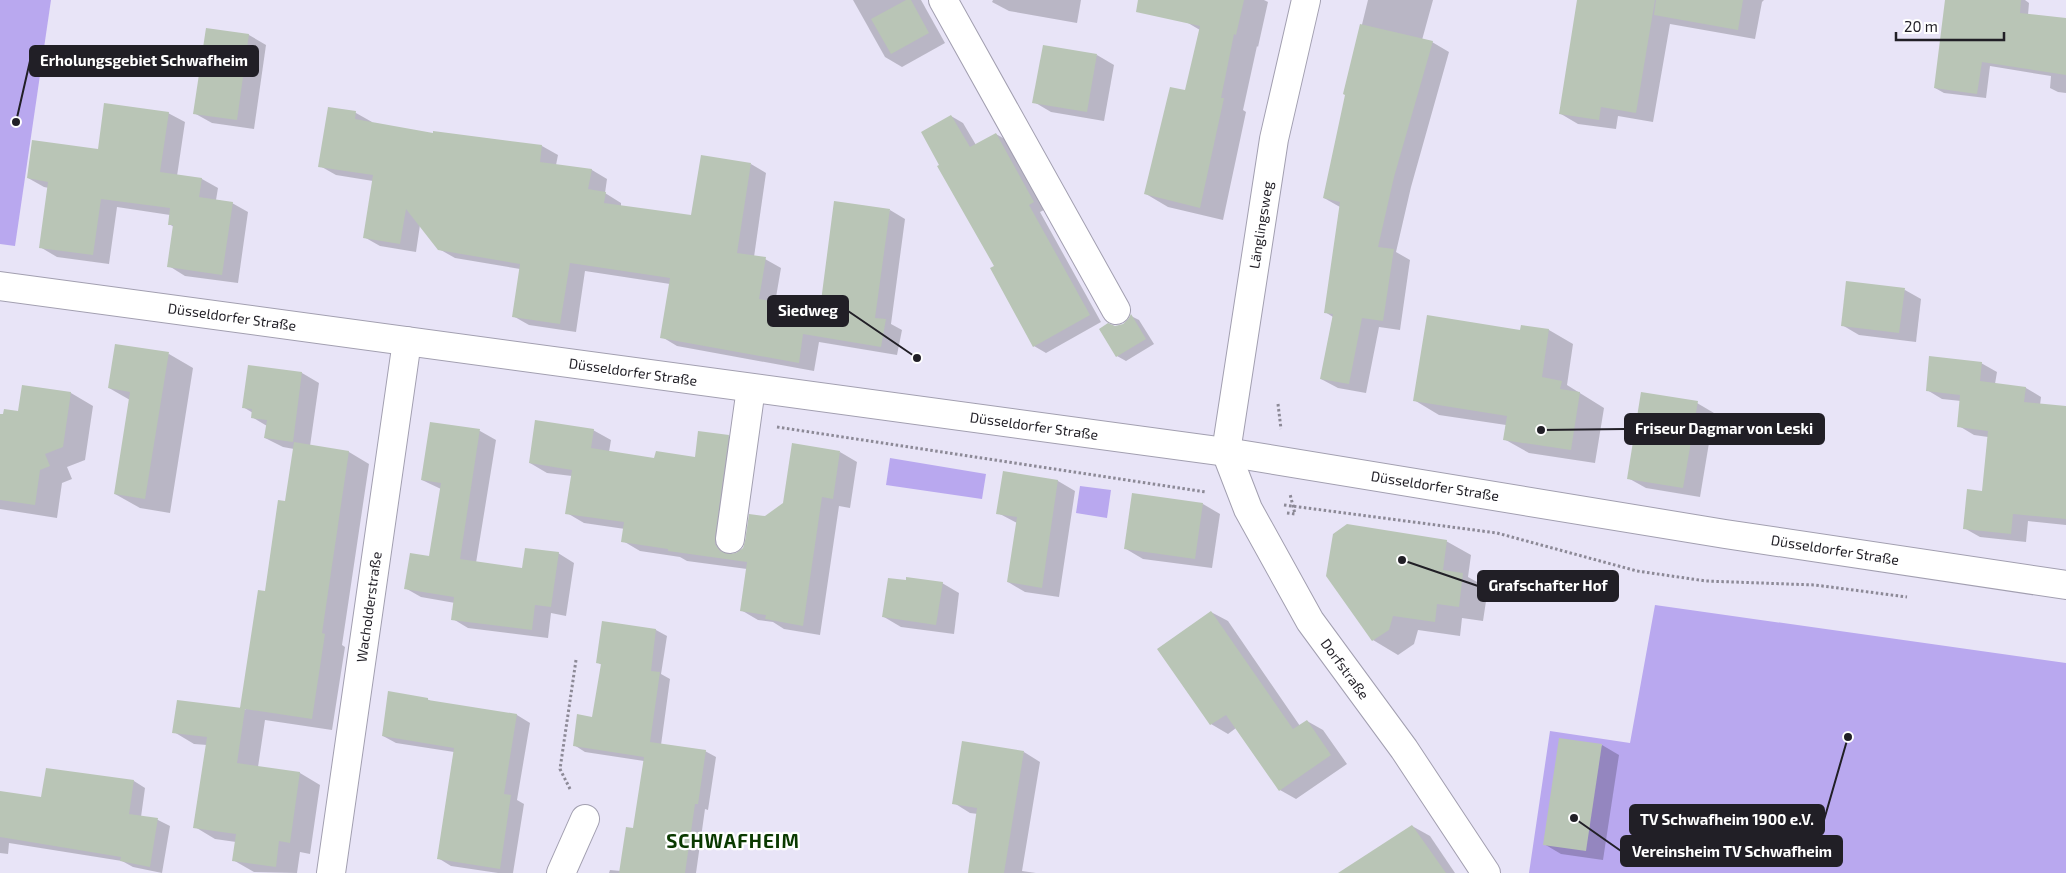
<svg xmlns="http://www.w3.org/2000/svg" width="2066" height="873" viewBox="0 0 2066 873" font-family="'Exo 2',sans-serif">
<rect width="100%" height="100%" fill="#e8e4f7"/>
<g fill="#b9a8ef">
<polygon points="0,0 51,0 15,246 0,244"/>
<polygon points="890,458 986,474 982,499 886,485"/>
<polygon points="1080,486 1111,490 1107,518 1076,513"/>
<polygon points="1655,605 2066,663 2066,873 1529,873 1550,731 1630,743"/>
</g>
<g fill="#0003">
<polygon points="853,0 921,0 945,43 902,67 885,57"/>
<polygon points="993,0 1081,0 1077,23 1009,11 992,2"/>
<polygon points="1193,0 1264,0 1268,2 1258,47 1257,46 1243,110 1246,112 1223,220 1168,207 1146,194 1186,91 1200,30 1188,23"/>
<polygon points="1368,0 1433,0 1422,40 1432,42 1449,52 1411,187 1396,252 1410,260 1400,330 1379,327 1366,393 1338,388 1321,379 1333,317 1325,312 1340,207 1324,198 1346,95 1345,94"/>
<polygon points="1593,0 1764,0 1762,2 1755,39 1670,24 1653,122 1618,116 1616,129 1578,124 1561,114"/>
<polygon points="1947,0 2025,0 2029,3 2028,15 2066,19 2066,93 2058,92 2050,88 2051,76 1990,66 1986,98 1944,93 1935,88"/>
<polygon points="207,29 249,35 266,45 254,129 212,123 194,113"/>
<polygon points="1097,55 1114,65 1104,121 1051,112 1034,102"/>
<polygon points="330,108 356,113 372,122 372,124 434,134 434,132 542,146 558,155 556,165 592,170 607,179 605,193 621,203 621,207 692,216 751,164 766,173 754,257 765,259 781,268 775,303 821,310 890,210 905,219 891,324 902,330 897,355 819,342 814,371 677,346 662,337 670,284 585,271 576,332 529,325 513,316 520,269 455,258 439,249 420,225 416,252 380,246 364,237 373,181 336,175 320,166"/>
<polygon points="168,113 185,122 177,176 202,179 218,188 216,200 232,203 248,212 238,283 185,276 169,266 174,227 169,224 170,215 117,207 109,264 57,257 40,247 49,188 44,187 28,178 99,151"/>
<polygon points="951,116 963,123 976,145 996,134 1008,141 1046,209 1040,212 1101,322 1046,353 1034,346 995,266"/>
<polygon points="1905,290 1921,299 1916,342 1859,335 1842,325"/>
<polygon points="1131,316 1139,320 1154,344 1126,361 1117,356 1115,327 1124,325"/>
<polygon points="1549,330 1573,344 1567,385 1604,408 1595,463 1529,453 1504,439 1506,425 1439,415 1414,400 1521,331"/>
<polygon points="169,354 193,368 170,513 140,508 115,494 130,400 109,388"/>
<polygon points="1981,363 1997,372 1995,384 2026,388 2041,397 2040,405 2066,408 2066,525 2028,521 2026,542 1980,537 1964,528 1983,493 1988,437 1974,435 1959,426 1961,401 1942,399 1927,390"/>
<polygon points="249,366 302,373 319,383 310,446 349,452 369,464 342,645 345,647 332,730 265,720 258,767 300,773 320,785 310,854 300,852 297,873 254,872 233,860 236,842 215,839 195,827 207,745 194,744 174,732 178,701 246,710 241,707 286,503 294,449 283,447 265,438 267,426 252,417 253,413 243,407"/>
<polygon points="23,386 71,393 93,406 85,460 67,467 72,479 62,483 57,518 0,509 0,415 19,413"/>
<polygon points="1697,403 1714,413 1700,497 1646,488 1628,478"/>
<polygon points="431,423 480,431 496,440 476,563 523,569 558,553 574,563 566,616 551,613 548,638 468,628 453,619 455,603 421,597 405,588 430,558 441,489 422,480"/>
<polygon points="593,430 611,440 609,452 655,459 696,458 728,436 745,446 731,547 732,555 744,549 765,518 784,504 840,452 857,462 850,508 839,506 820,635 784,629 773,622 758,620 741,610 747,569 687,561 680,557 640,551 623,541 625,529 584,523 567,513 572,476 547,473 530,463"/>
<polygon points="1004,473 1058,481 1075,491 1059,597 1025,592 1008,582 1017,523 998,513"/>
<polygon points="1203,504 1220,514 1212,568 1143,559 1126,549"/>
<polygon points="1446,541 1471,555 1468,577 1488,588 1483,621 1462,618 1460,636 1418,630 1414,644 1398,655 1373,640"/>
<polygon points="942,583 959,593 954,634 901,627 884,617"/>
<polygon points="1211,612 1228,621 1300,726 1307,721 1323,730 1347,764 1296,799 1280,790 1236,728 1228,734 1211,724 1158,649"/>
<polygon points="603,622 656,630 667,636 661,674 670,679 661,745 705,751 716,757 708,810 705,809 696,873 609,873 610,870 621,871 634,830 644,761 585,752 574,745 593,718 602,665 597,662"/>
<polygon points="427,699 434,703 517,715 530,723 517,800 524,804 513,873 498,873 451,866 438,858 454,752 396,743 383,736"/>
<polygon points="1602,745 1619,755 1603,860 1561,854 1544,844"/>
<polygon points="1024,752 1040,762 1022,871 1036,873 969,873 978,814 970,813 954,803"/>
<polygon points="134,781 145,788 141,817 158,820 170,826 162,873 133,867 122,861 9,843 8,854 0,853 0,792 42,798"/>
<polygon points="1412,826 1430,836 1455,873 1374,873"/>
</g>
<g fill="#b9c5b6">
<polygon points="906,0 911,0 929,33 891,54 871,19"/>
<polygon points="1138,0 1244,0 1236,35 1234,34 1221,98 1224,98 1200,208 1144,194 1170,87 1185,90 1200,26 1136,12"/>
<polygon points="1577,0 1655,0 1636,113 1601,107 1599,120 1559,114"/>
<polygon points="1656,0 1743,0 1738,30 1654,15"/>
<polygon points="1945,0 2021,0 2020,13 2066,18 2066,75 1982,62 1977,94 1934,88"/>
<polygon points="1360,24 1433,41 1394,177 1378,247 1394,249 1383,321 1362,318 1349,384 1320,379 1333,314 1324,313 1340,202 1323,198 1345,95 1343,94"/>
<polygon points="206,28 249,34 237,120 193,114"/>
<polygon points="1043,45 1097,54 1087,112 1032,103"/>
<polygon points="104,103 169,112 160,172 202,178 199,197 233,202 222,275 167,267 173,225 168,225 170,208 101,199 93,255 39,248 48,182 27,178 32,140 98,149"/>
<polygon points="328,107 356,111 355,119 433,133 433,131 542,145 540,162 592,169 588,189 606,192 604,203 648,209 691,215 701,155 751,163 737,253 766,257 759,299 820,309 834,201 890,209 875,318 886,319 881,347 803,334 799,363 660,338 670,278 570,263 560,324 512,317 520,264 438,250 406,209 400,244 363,238 373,175 318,167"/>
<polygon points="951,115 970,147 996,133 1034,202 1029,205 1090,315 1033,347 990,268 994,266 937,166 939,165 921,132"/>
<polygon points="1846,281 1905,288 1899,333 1841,326"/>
<polygon points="1131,314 1146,339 1116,357 1099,329 1108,323 1115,326 1123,324 1129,318"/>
<polygon points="1427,315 1520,330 1521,325 1549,329 1542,377 1562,381 1560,389 1580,392 1571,450 1503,440 1507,416 1413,401"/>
<polygon points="115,344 169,352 145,499 114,494 130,392 108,388"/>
<polygon points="1929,356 1982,362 1980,381 2026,387 2024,402 2066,406 2066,519 2013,514 2011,534 1963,529 1967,489 1982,491 1988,431 1957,427 1960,395 1926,391"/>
<polygon points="248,365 302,372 293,442 264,438 267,420 251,418 252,409 242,408"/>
<polygon points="22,385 71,392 63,447 45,454 50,466 40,470 35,505 0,500 0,414 3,414 4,409 18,411"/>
<polygon points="1641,392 1698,401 1683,488 1627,479"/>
<polygon points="535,420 594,429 591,448 654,458 656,451 695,457 698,431 729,435 715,537 715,544 720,551 728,554 736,553 743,548 745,541 749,514 765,516 783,503 792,443 840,451 833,499 822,497 803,626 765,619 766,615 740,611 747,562 668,551 668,549 621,542 624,522 565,514 572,470 529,463"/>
<polygon points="430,422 480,429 460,559 522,568 525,548 559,552 551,607 535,605 532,630 451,620 454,597 404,589 410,553 429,556 441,483 421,480"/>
<polygon points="294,442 349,451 322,633 325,634 312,719 245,709 237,763 300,772 290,843 279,841 276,867 232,861 236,834 193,828 207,737 172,733 177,700 242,708 240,708 258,590 265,591 278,500 285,501"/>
<polygon points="1003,471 1058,480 1042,588 1007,582 1017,517 996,514"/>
<polygon points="1132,493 1203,503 1195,559 1124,549"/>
<polygon points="1347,524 1447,540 1443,570 1463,573 1459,607 1437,604 1435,622 1393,616 1389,630 1372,641 1326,576 1333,534"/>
<polygon points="906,577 943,582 936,625 882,617 888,578 906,580"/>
<polygon points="1211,611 1293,729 1307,720 1331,755 1279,791 1226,715 1210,725 1157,649"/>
<polygon points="602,621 656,629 651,671 660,672 650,742 706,750 698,804 695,804 685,873 619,873 626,827 633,828 644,757 573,746 577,714 592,717 601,664 596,663"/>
<polygon points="388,691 428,698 428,700 517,714 504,794 511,795 500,869 437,859 454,748 382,736"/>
<polygon points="1559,738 1602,744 1586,851 1543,845"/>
<polygon points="962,741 1024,751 1004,873 968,873 977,808 952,804"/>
<polygon points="46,768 134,780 129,814 158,818 150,867 120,861 121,857 0,837 0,791 41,797"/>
<polygon points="1412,825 1446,873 1338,873"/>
</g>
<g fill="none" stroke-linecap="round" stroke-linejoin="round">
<g stroke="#a29fb0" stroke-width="30">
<g id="minor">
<polyline points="943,0 1116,310"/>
<polyline points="1306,0 1274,139 1226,452 1248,509 1310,621 1404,749 1486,873"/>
<polyline points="730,539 751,388"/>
<polyline points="331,873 407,341"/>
<polyline points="561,873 585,819"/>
</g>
</g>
<g stroke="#a29fb0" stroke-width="30">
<polyline id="major" points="0,286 1226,452 1725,534 2066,585"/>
</g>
<g stroke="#8c8996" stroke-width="3" stroke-dasharray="2.5 2.5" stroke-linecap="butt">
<polyline points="1278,404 1281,429"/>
<polyline points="777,427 1206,492"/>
<polyline points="1284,505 1497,533 1637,571 1706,581 1815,585 1907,597"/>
<polyline points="1287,513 1295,514 1290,494"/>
<polyline points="570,789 560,769 576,660"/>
</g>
<use href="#minor" stroke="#fff" stroke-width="28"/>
<use href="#major" stroke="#fff" stroke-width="28"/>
</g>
<g text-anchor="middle" stroke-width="4.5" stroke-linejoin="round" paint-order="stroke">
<g font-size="14" fill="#211f26" stroke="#fff">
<text transform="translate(1261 225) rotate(-81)" y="5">Länglingsweg</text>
<text transform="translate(232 317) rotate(8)" y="5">Düsseldorfer Straße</text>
<text transform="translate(633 372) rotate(8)" y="5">Düsseldorfer Straße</text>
<text transform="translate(1034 426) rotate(8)" y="5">Düsseldorfer Straße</text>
<text transform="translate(1435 486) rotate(9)" y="5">Düsseldorfer Straße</text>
<text transform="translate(1835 550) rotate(9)" y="5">Düsseldorfer Straße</text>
<text transform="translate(369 607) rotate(-82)" y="5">Wacholderstraße</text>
<text transform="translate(1345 669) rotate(54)" y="5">Dorfstraße</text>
</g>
<g font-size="19" font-weight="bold" letter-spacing="1" fill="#0a3900" stroke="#fff">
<text x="733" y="848">SCHWAFHEIM</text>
</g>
</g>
<path fill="none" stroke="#211f26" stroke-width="2" d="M16 122L30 61M917 358L848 311M1541 430L1625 429M1402 560L1478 586M1848 737L1824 820M1574 818L1621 851"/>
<g fill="#211f26" stroke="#fff" stroke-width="2">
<circle cx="16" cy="122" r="5"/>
<circle cx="917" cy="358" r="5"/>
<circle cx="1541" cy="430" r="5"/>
<circle cx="1402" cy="560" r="5"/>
<circle cx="1848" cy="737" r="5"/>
<circle cx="1574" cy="818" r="5"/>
</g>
<g fill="#211f26" stroke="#211f26" stroke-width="2">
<rect x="30" y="46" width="228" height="30" rx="5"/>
<rect x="768" y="296" width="80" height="30" rx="5"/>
<rect x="1625" y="414" width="199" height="30" rx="5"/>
<rect x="1478" y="571" width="140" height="30" rx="5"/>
<rect x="1630" y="805" width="194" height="30" rx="5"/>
<rect x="1621" y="836" width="221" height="30" rx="5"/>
</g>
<g font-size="15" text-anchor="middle" font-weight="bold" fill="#fff">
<text x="144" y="66">Erholungsgebiet Schwafheim</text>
<text x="808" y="316">Siedweg</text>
<text x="1724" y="434">Friseur Dagmar von Leski</text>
<text x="1548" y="591">Grafschafter Hof</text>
<text x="1727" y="825">TV Schwafheim 1900 e.V.</text>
<text x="1732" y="857">Vereinsheim TV Schwafheim</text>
</g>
<path d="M1896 32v8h108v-8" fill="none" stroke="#211f26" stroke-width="2.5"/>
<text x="1904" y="32" font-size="15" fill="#211f26" stroke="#ffffff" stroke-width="4" paint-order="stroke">20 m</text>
</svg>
